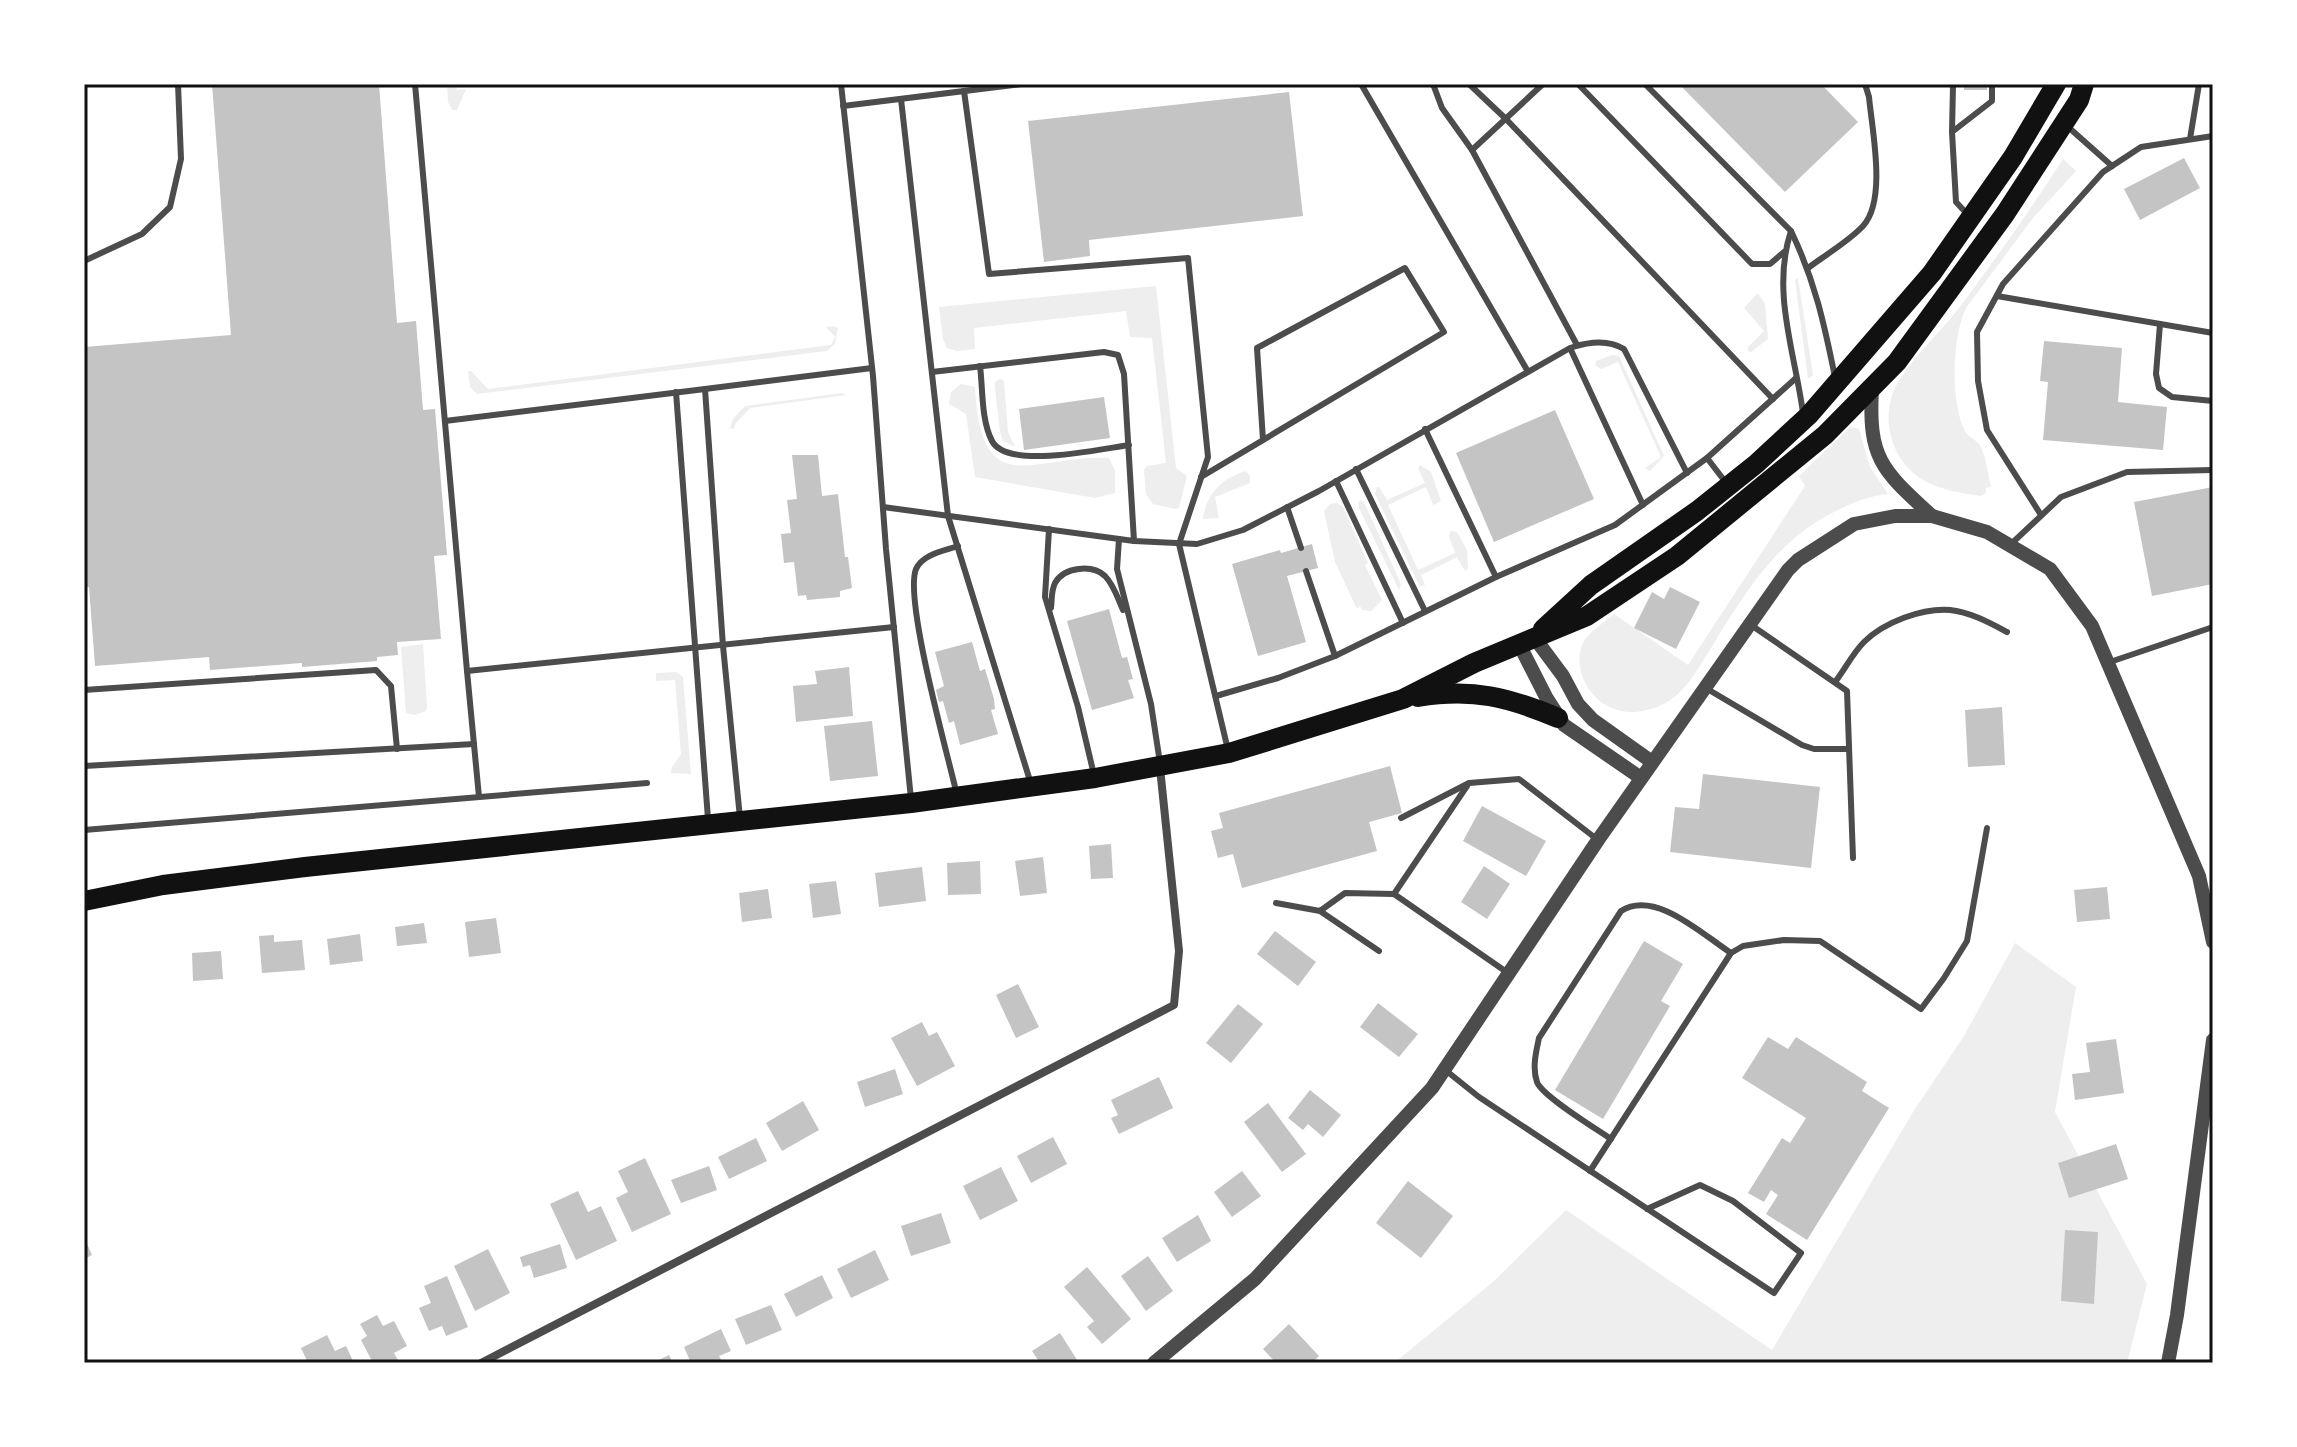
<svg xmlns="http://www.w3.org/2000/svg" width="2297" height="1447" viewBox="0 0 2297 1447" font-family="Signika,sans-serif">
<rect width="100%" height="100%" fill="#fff"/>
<g fill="#eee">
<polygon points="447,84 459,84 456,90 466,89 457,110 452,110 448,102"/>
<path d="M2063 159 2076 171 2033 218 1966 308C1952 337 1950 402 1965 431 1968 437 1975 439 1979 444 1986 454 1988 475 1991 487L1986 488V493L1981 496C1961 493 1941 490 1923 480 1889 460 1878 412 1900 379 1917 352 1943 330 1962 304 1997 257 2031 209 2063 159Z"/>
<polygon points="1798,278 1813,375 1808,379 1795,280"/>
<polygon points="1156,286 1176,468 1187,476 1179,508 1175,509 1153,504 1146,494 1144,470 1147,466 1166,463 1152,338 1130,337 1126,311 974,328 975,349 957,351 947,348 943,339 939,307"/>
<polygon points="1758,293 1765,304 1768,339 1751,352 1748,351 1748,347 1764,331 1744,308"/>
<polygon points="834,326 838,328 835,344 827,351 477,394 470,387 468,371 471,371 488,389 831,345 835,337 826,327"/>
<polygon points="1612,355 1619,356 1664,456 1650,471 1645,468 1661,457 1618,362 1601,369 1595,365 1596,361"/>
<polygon points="1000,379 1004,381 1008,432 1015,447 1003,441 1000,432 995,388 995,382"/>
<path d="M961 384 975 387C981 505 1034 454 1109 458L1115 470V493L1095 498 975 477 966 414 949 404 951 392Z"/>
<polygon points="842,393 846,395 750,408 736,423 734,429 730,428 733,419 745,406"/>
<path d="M1850 427 1859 429 1870 467 1888 494C1869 496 1854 502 1836 511 1776 540 1745 593 1711 648 1697 669 1685 696 1659 706 1645 712 1627 715 1612 708 1588 699 1572 667 1583 643 1588 632 1605 622 1614 614L1688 665 1805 486 1799 476Z"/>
<polygon points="1420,465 1431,472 1441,501 1433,505 1426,487 1388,505 1418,570 1455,553 1449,536 1451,531 1457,532 1467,550 1468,569 1465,571 1457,557 1421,575 1425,585 1420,587 1375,494 1377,487 1379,487 1387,500 1425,483 1418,468"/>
<path d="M1246 471 1250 476V483L1215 497 1219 518 1203 519C1207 493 1221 479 1246 471Z"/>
<polygon points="1360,500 1364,502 1401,584 1399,590 1359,508 1358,503"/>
<polygon points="1337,503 1343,507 1368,563 1365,565 1382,600 1371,611 1362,610 1360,606 1357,609 1335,562 1324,511 1330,504"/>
<polygon points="423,644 427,706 426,711 415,715 406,713 401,647"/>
<polygon points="676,672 683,677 691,774 671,773 672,767 681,754 675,680 656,681 656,673"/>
<polygon points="2015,943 2076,987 2055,1112 2147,1284 2127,1363 1394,1363 1493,1282 1566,1210 1772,1350 1913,1112 1964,1036"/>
</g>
<g fill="#c4c4c4">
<polygon points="212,84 379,84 397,323 416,321 423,410 435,409 447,555 434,556 441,639 397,642 398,655 377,657 377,661 302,667 302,663 210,670 209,657 95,666 89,587 84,587 84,563 86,562 84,540 84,347 231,335"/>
<polygon points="1679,84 1821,84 1858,122 1785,192"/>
<rect x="1964" y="84" width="23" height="6"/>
<polygon points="1289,92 1303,216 1089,240 1090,256 1044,262 1028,121"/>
<polygon points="2184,158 2200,188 2140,220 2124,189"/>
<polygon points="2044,341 2122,348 2118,402 2167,407 2163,450 2043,440 2048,382 2040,381"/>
<polygon points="1104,397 1110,438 1024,450 1019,409"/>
<polygon points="1555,410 1594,499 1494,542 1456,453"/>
<polygon points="792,455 818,455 822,496 838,494 845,557 848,557 852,588 840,591 840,597 807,600 806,595 798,596 794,562 784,563 781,534 791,533 787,500 797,499"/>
<polygon points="2213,487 2213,584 2152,596 2134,502"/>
<polygon points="1312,544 1318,568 1287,576 1306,642 1258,656 1232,564 1280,550 1281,553"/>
<polygon points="1670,587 1700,602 1676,649 1634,628 1652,592 1664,599"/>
<polygon points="1109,609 1122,658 1127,657 1133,679 1128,680 1134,698 1092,710 1067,621"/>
<polygon points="972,642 980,671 985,669 994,699 995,709 991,710 998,734 960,745 954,721 949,723 943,701 939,702 936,690 944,686 935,652"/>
<polygon points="849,667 853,716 796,722 793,686 817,684 815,671"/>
<polygon points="2002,707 2005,765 1968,767 1965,710"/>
<polygon points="872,721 878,776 830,781 824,726"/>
<polygon points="1390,766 1402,813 1369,822 1377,851 1242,888 1233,854 1218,858 1211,831 1223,828 1219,813"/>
<polygon points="1703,774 1820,787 1811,868 1670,852 1675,807 1699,809"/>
<polygon points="1482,806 1546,841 1526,876 1463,841"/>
<polygon points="1111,844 1113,878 1091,879 1089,846"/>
<polygon points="1043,857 1047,893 1020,896 1015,861"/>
<polygon points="980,861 981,894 948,895 947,863"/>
<polygon points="1484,866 1510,884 1487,919 1461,902"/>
<polygon points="922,867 926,901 879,907 875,873"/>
<polygon points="836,881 841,914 813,918 809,884"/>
<polygon points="2107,887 2110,919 2077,922 2074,890"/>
<polygon points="768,889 772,918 742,922 739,893"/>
<polygon points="496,918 501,953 469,957 465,922"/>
<polygon points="424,923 427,943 397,946 395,927"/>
<polygon points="1275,931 1316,962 1298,986 1257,954"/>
<polygon points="360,934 363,961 330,965 327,939"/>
<polygon points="274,935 274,942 302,940 305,970 262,973 259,936"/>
<polygon points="1644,941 1683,964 1661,1001 1670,1006 1603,1119 1555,1090"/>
<polygon points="221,951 223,979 193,981 192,953"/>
<polygon points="1018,984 1039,1027 1016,1038 996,995"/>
<polygon points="1378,1003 1418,1034 1399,1057 1360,1027"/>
<polygon points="1238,1004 1263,1024 1231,1063 1206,1043"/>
<polygon points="922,1022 929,1036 937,1032 955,1066 917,1086 891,1038"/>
<polygon points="1768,1037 1788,1049 1796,1037 1867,1082 1862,1091 1889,1108 1807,1240 1766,1214 1778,1195 1771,1190 1764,1202 1748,1193 1782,1138 1790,1143 1806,1118 1742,1078"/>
<polygon points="2116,1039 2124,1093 2075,1100 2072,1074 2090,1072 2086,1043"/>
<polygon points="895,1069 903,1094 865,1107 857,1082"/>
<polygon points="1159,1077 1173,1108 1119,1134 1111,1118 1118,1115 1111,1100"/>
<polygon points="1310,1090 1341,1115 1323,1137 1308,1124 1303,1130 1288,1118"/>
<polygon points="803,1101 819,1130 782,1151 766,1123"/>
<polygon points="1268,1103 1306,1154 1282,1172 1244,1122"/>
<polygon points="1053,1137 1067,1164 1031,1183 1017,1156"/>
<polygon points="756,1138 767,1161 729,1179 718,1157"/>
<polygon points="2116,1144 2128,1179 2069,1198 2058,1163"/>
<polygon points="645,1158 671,1214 632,1232 616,1198 628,1192 618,1171"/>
<polygon points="709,1166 717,1190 681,1203 671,1180"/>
<polygon points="1001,1167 1018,1201 980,1220 963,1186"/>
<polygon points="1242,1171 1261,1196 1232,1217 1214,1192"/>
<polygon points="1408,1181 1453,1216 1421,1258 1376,1223"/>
<polygon points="578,1191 588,1212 601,1206 617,1241 576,1260 550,1204"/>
<polygon points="941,1213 951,1243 911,1256 901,1226"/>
<polygon points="1198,1215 1211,1241 1177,1262 1162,1238"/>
<polygon points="2065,1230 2098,1232 2094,1304 2061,1301"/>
<polygon points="84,1237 92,1255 84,1259"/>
<polygon points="560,1244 567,1268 534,1278 530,1265 523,1267 520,1257"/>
<polygon points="488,1249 510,1293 475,1311 454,1266"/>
<polygon points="875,1250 889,1280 851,1298 837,1269"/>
<polygon points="1148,1256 1173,1291 1146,1311 1121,1276"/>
<polygon points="1087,1267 1131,1319 1102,1344 1087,1327 1094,1321 1064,1287"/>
<polygon points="822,1275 833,1298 796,1317 784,1294"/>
<polygon points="447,1276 468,1327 446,1336 442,1326 429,1331 419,1308 431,1303 424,1286"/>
<polygon points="771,1305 782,1330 746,1345 735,1319"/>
<polygon points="377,1315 383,1326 394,1321 407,1346 394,1353 399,1362 396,1363 373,1363 361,1340 367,1336 360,1324"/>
<polygon points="1289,1324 1319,1356 1312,1363 1276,1363 1263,1349"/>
<polygon points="721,1329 731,1351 719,1356 723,1363 691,1363 684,1347"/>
<polygon points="1060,1333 1079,1363 1040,1363 1032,1351"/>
<polygon points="327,1335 335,1351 346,1346 354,1363 308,1363 301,1348"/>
<polygon points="669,1355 673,1363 653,1363"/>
</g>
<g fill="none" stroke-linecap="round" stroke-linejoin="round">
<g stroke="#4c4c4c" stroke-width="6">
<polyline points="415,84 467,671"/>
<polyline points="841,84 873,376 886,549 911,799"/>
<polyline points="1361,84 1527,370"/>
<polyline points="1433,84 1442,108 1472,150"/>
<polyline points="1469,84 1506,119 1773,399"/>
<polyline points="1543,84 1472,150 1577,345"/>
<polyline points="1578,84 1752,264 1770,264 1784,252"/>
<path d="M1645 84 1791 231C1815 281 1824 323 1835 377"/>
<polyline points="964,91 989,274 1188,258 1208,457 1179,544 1228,750"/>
<polyline points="901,99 948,516 1031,784"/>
<polyline points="843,106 1021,84"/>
<polyline points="2067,126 2112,166"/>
<polyline points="1952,132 1953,86"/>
<polyline points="2190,139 2199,84"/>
<polyline points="1969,216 1956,202 1952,132 1992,101 1992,84"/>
<path d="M1791 231C1771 291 1795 353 1803 413"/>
<polyline points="84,261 142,234 170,207 181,159 178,84"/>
<path d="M1808 268C1825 255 1848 242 1863 226 1887 200 1872 130 1869 97L1865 84"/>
<polyline points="1997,296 2213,333"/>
<polyline points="2160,324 2156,374 2159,388 2172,397 2213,401"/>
<path d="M1573 347C1589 342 1609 340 1624 349L1687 473"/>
<path d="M980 366C983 389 981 420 992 441 1007 470 1100 449 1129 445"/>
<polyline points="932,372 1104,352 1118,355 1124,374 1134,541"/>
<polyline points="676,392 708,819"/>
<polyline points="445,421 705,389"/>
<polyline points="1425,429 1496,577 1615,525 1707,458 1727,484"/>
<polyline points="1707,458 1796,378"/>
<polyline points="1356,469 1425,611"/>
<polyline points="1201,477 1444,332 1405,268 1257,348 1263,440"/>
<polyline points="1336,481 1403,623"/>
<polyline points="883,507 1134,541 1197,544 1243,530 1319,491 1570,348 1643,505"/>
<polyline points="1287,507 1301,548"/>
<polyline points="2041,515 1987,430 1978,381 1977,332 2003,284 2103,172 2141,147 2213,136"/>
<polyline points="1049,529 1045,597 1078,707 1094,775"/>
<polyline points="1119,539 1117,569 1151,704 1160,763"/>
<polyline points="2010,545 2061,497 2127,472 2213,470"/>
<path d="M1051 608C1052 600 1051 591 1055 583 1064 567 1092 564 1105 576 1114 585 1118 599 1123 610"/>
<polyline points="1751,625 1847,691 1853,858"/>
<polyline points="1335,656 1496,577"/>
<polyline points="2110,662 2213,627"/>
<path d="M1835 682C1845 669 1853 653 1864 642 1884 622 1922 608 1950 610 1970 612 1990 623 2007 632"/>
<polyline points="1704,687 1802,745 1814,749 1848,749"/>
<polyline points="84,690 376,670 391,686 397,749"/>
<polyline points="1216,696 1278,678 1335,656 1306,571"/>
<polyline points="84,766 474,744"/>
<path d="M956 791C947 752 904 599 916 569 923 554 944 551 958 546"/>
<polyline points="479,797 467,671 894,627"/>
<polyline points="740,818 723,646 705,389 872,368"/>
<polyline points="1401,818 1469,783 1519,779 1598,840"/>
<polyline points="84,830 647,783"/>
<polyline points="1394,894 1467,786"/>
<polyline points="1276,903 1320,911 1345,893 1394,894 1508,973"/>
<polyline points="1320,911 1379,951"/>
<polyline points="1444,1069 1479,1097 1774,1293 1801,1253 1733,1201 1700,1185 1647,1209"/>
<path d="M1611 1139C1595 1128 1542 1096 1537 1082 1532 1068 1536 1052 1539 1038L1621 911C1655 889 1703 935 1731 953"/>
<polyline points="1590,1171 1731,953 1743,946 1784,940 1820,941 1921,1009 1944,978 1967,941 1987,828"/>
</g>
<polyline stroke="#4c4c4c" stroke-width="8" points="481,1363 1174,1005 1179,951 1160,768"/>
<g stroke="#4c4c4c" stroke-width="14">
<path d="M1872 389C1868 459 1882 470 1932 516"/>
<polyline points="1534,637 1563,676 1578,704 1593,720 1652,762"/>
<polyline points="1519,644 1546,697 1564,725 1641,778"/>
<polyline points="1154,1363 1255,1279 1432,1088 1598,840 1788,570 1798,560 1854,524 1895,516 1932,516 1987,532 2050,569 2092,626 2199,876 2213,942"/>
<polyline points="2168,1363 2177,1315 2213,1040"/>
</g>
<g stroke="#111" stroke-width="20">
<polyline points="1543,629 1591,585 1697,511 1756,464 1809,415 1932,273 2013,157 2056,84"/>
<path d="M1418 697C1473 688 1508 697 1558 718"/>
<polyline points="84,901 163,885 305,867 911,803 1095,778 1229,753 1403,699 1474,663 1587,616 1677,556 1825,435 1897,362 2005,214 2079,100 2084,84"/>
</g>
</g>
<rect width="2297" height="1447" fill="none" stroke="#ffffff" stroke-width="172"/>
<rect x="86" y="86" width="2125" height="1275" fill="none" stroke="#111" stroke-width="3"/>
</svg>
